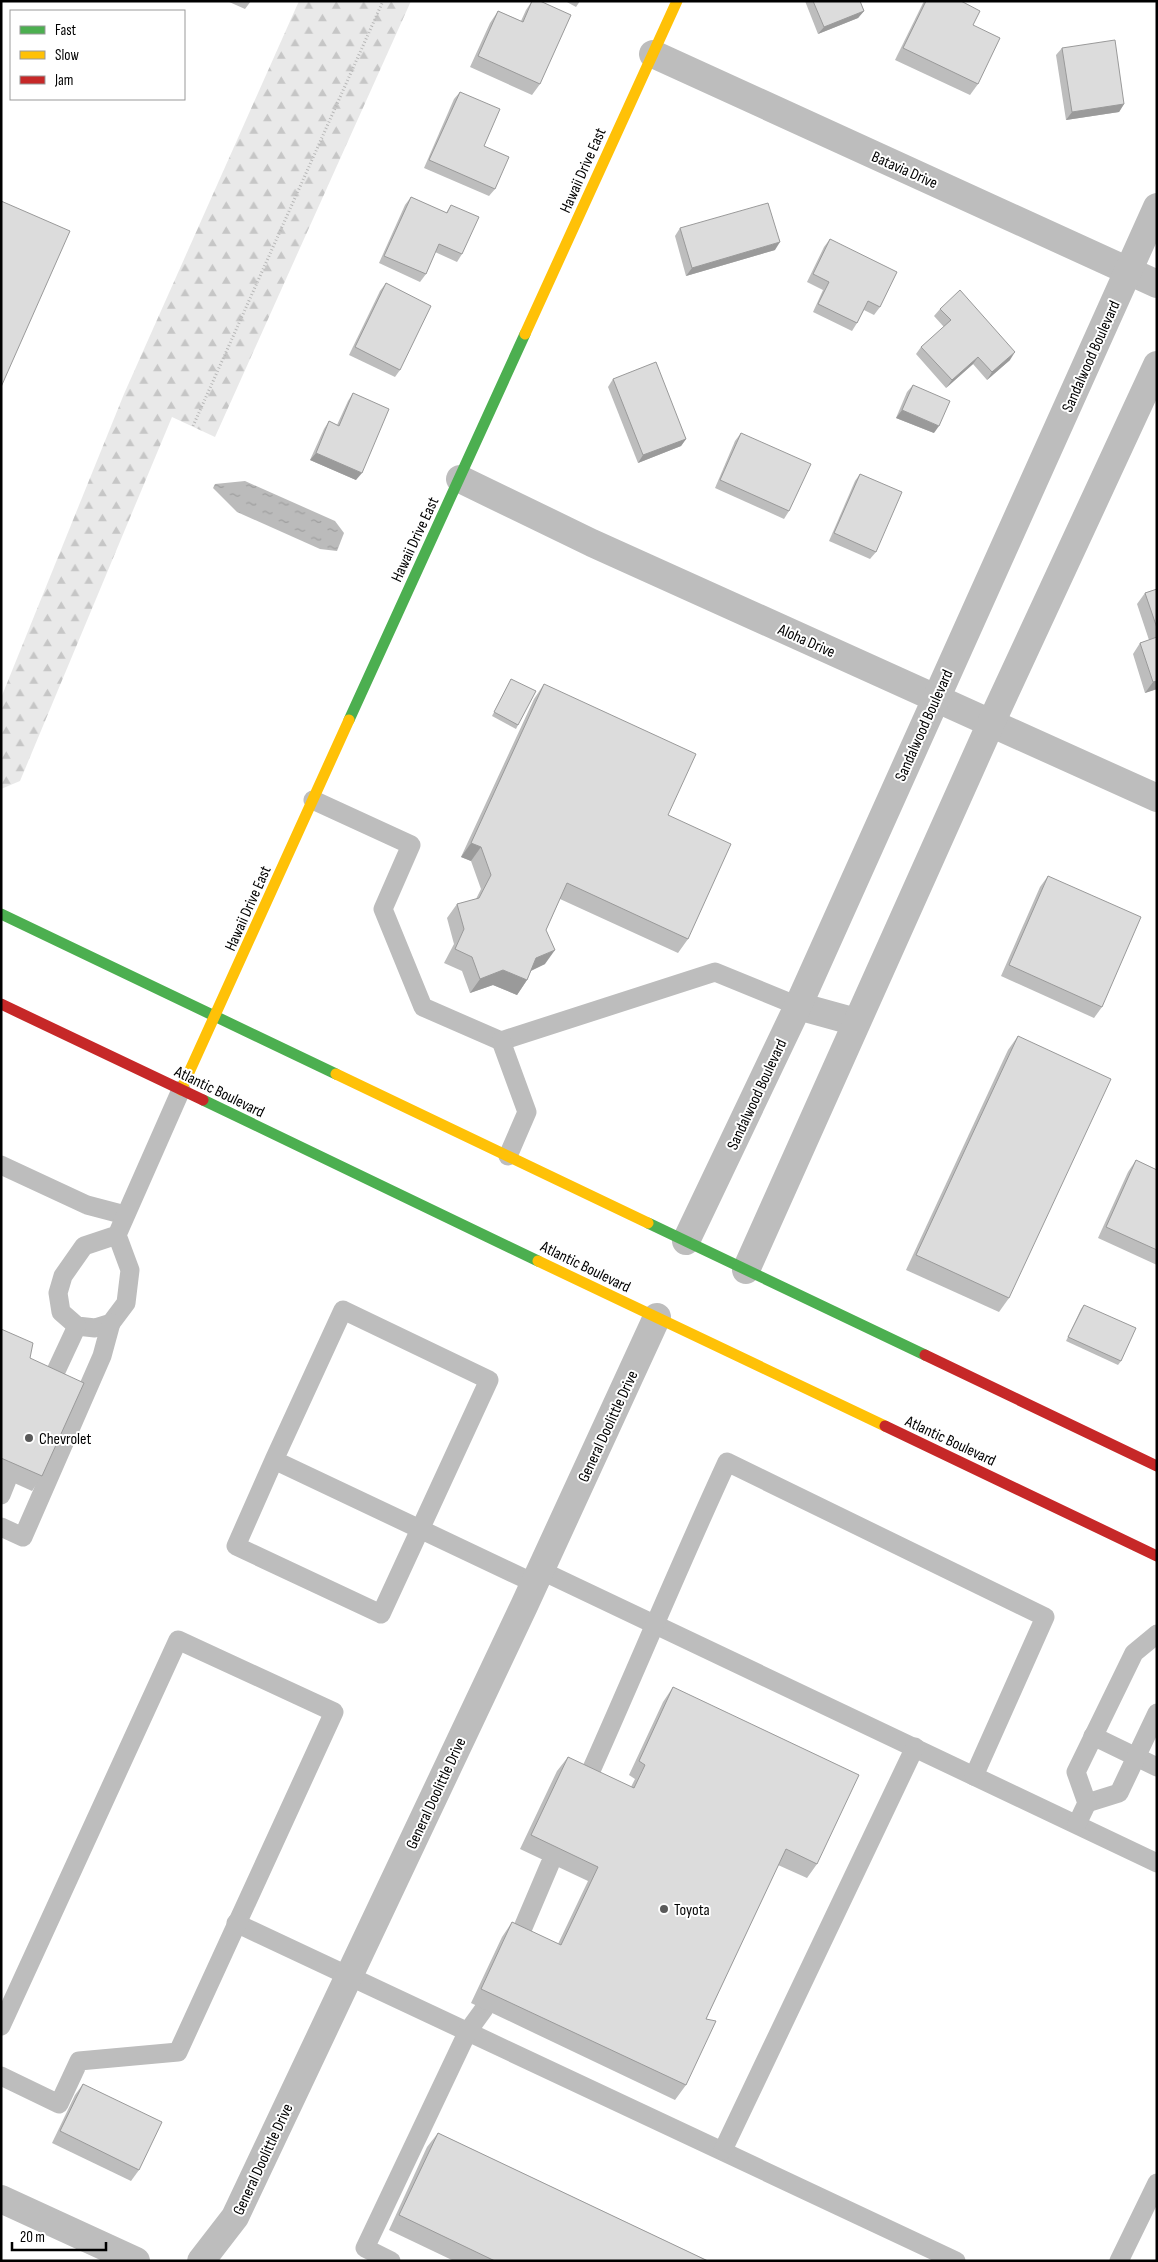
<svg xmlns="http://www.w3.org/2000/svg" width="1158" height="2262" viewBox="0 0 1158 2262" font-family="'Sofia Sans Condensed',sans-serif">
<defs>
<pattern id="forest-firs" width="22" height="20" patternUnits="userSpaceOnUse" patternTransform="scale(1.25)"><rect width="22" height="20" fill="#e9e9e9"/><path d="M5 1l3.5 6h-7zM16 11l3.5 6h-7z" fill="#c6c6c6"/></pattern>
<pattern id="water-ripples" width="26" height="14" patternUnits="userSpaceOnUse" patternTransform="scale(1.25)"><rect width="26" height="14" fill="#bbb"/><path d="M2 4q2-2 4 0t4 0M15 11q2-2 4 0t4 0" fill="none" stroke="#9f9f9f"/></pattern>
</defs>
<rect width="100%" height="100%" fill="#fff"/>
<polygon fill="url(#forest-firs)" points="299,1 411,1 215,437 172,417 20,781 1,789 1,698 124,394"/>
<polygon fill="url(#water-ripples)" points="245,481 335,521 344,533 337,551 320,549 237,512 213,488 215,484"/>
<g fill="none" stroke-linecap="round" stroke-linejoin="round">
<polyline stroke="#b8b8b8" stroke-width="3" stroke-dasharray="1 2.5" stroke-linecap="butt" points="193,426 383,1"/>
<g stroke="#bdbdbd" stroke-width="19">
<polyline points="313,800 411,845 383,909 423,1007 501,1041 715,972 798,1006"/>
<polyline points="501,1041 527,1112 508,1156"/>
<polyline points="1,1165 87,1205 125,1215"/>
<polyline points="117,1235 130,1270 126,1303 111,1323 95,1328 77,1326 61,1312 58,1293 63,1276 84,1246 117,1235 181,1090"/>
<polyline points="49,1386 77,1326"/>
<polyline points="274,1460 343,1310 489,1380 381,1614 236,1546 274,1460 534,1583"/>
<polyline points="1,1495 7,1480"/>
<polyline points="1,1527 23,1537 102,1356 111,1323"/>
<polyline points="540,1570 1157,1863"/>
<polyline points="1093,1736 1157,1767"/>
<path d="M585 1784C633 1677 678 1568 727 1462L1045 1617 974 1776"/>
<polyline points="1087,1803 1119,1793 1157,1713"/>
<polyline points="1077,1824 1087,1803 1076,1772 1134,1653 1157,1634"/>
<polyline points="236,1923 956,2261"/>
<polyline points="516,1944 550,1864"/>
<polyline points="1,2026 178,1640 334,1712 178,2052 79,2061 59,2104 1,2076"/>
<polyline points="723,2150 915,1747"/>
<polyline points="391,2261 365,2248 468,2031 484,2009"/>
<polyline points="1119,2261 1157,2183"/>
</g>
<g stroke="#bdbdbd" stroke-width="28">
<polyline points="653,54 1157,284"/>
<polyline points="460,479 592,543 1157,798"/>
<polyline points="798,1006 856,1022"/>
<polyline points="686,1241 798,1006 1157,207"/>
<polyline points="746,1270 991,723 1157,365"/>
<polyline points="1,2199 136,2261"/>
<polyline points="201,2261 235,2217 524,1606 657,1317"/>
</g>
<g stroke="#4caf50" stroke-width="11">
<polyline points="349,720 525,334"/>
<polyline points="1,914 336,1074"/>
<polyline points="203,1100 538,1261"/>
<polyline points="648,1223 925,1355"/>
</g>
<g stroke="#ffc107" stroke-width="11">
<polyline points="525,334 677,1"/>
<polyline points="336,1074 648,1223"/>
<polyline points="181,1090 349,720"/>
<polyline points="538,1261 885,1426"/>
</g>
<g stroke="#c62828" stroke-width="11">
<polyline points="1,1004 203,1100"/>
<polyline points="925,1355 1157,1466"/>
<polyline points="885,1426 1157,1556"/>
</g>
</g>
<g fill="#bdbdbd">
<polygon points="227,1 251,1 245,9"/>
<polygon points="532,1 540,1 540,84 532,95 470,67 490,23 498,11 521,21 526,10"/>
<polygon points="565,1 580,1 576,7"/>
<polygon points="805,1 860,1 864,11 858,18 818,34"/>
<polygon points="924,1 961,1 978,84 970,95 895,60"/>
<polygon points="1062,48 1124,104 1119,112 1066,120 1056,55"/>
<polygon points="460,92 484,146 495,189 489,196 424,168 454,99"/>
<polygon points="411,197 446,213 451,205 462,254 457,262 435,252 426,274 420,282 379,263 405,205"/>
<polygon points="680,228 775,250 686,276 675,236"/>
<polygon points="830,239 880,307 874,315 864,310 857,323 852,331 813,312 823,290 807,282 824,247"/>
<polygon points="386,283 400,370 395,377 349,355 380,291"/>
<polygon points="940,309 1010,360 987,380 973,364 946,388 916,354 921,347 944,327 934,316"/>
<polygon points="613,379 686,439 681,446 638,463 608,387"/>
<polygon points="913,385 934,433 896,418 907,392"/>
<polygon points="353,393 356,480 310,460 324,429 329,421 337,425 348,401"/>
<polygon points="741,433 789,511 784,519 715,488 735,441"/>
<polygon points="860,474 876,552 870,559 829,541 855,481"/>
<polygon points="1157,589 1157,689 1145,693 1133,654 1140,643 1149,640 1137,604 1145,593"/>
<polygon points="511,679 518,725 516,729 492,716"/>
<polygon points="544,684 668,815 688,939 678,953 560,899 546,930 545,964 531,971 527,980 517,995 493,985 470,993 462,971 444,963 454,944 447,918 457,904 476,899 481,889 471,861 461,857 534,699"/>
<polygon points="1048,876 1102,1007 1094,1018 1001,976 1040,887"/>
<polygon points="1018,1036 1009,1298 999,1312 906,1270 1008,1050"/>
<polygon points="1136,1160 1157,1170 1157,1265 1098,1238 1128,1172"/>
<polygon points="1084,1305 1121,1361 1118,1365 1066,1341 1081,1309"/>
<polygon points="1,1329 30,1358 42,1476 32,1491 1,1477"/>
<polygon points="673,1687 817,1864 807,1878 778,1865 706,2019 686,2085 675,2100 471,2003 502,1937 512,1922 558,1944 588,1881 520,1849 557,1771 568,1757 631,1787 635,1779 629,1775 663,1702"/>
<polygon points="83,2084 139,2170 131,2181 52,2143 75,2095"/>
<polygon points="438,2133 708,2261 454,2261 389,2230 427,2147"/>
</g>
<g fill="#9a9a9a">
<polygon points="864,11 858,18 818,34 824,27"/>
<polygon points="1124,104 1119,112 1066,120 1072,112"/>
<polygon points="780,242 775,250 686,276 692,268"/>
<polygon points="1015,352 1010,360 987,380 992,372"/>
<polygon points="978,357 973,364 946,388 952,380"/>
<polygon points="902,410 939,426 934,433 896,418"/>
<polygon points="686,439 681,446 638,463 643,455"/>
<polygon points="316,453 362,473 356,480 310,460"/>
<polygon points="1157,681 1157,689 1145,693 1153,682"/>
<polygon points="471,843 481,847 471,861 461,857"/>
<polygon points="555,950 545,964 526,973 536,958"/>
<polygon points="503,970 527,980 517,995 493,985 470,993 480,979"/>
</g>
<g fill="#dcdcdc" stroke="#9a9a9a">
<polygon points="532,1 540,1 571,15 540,84 478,56 498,11 523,22"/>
<polygon points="813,1 860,1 864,11 824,27"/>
<polygon points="926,1 961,1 980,11 973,25 1000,38 978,84 903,48"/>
<polygon points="1115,40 1124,104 1072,112 1062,48"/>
<polygon points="460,92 500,109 484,146 509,157 495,189 429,160"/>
<polygon points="411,197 447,213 451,205 479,217 462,254 439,244 426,274 384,256"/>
<polygon points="1,201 70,231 1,387"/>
<polygon points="768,203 780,242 692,268 680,228"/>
<polygon points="830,239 897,272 880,307 868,301 857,323 818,304 829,282 813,274"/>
<polygon points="386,283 431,306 400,370 355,347"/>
<polygon points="960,290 1015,352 992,372 978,357 952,380 921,347 951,320 940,309"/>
<polygon points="656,362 686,439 643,455 613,379"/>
<polygon points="913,385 950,401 939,426 902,410"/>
<polygon points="353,393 389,409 362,473 316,453 329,421 339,426"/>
<polygon points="741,433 811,464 789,511 720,480"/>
<polygon points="860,474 902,492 876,552 834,533"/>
<polygon points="1157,589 1157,628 1145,593"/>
<polygon points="1157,637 1157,681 1153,682 1140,643"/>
<polygon points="511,679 536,691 518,725 494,712"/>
<polygon points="544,684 696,754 668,815 731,844 688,939 567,883 546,930 555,950 536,958 527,980 503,970 480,979 472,957 455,949 464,929 457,904 479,898 491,875 481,847 471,843"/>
<polygon points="1048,876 1141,917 1102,1007 1009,965"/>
<polygon points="1018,1036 1111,1079 1009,1298 916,1255"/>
<polygon points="1136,1160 1157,1170 1157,1250 1106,1227"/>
<polygon points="1084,1305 1136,1328 1121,1361 1068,1337"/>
<polygon points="1,1329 33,1343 30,1358 84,1383 42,1476 1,1458"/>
<polygon points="673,1687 859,1775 817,1864 786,1849 706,2019 716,2021 686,2085 481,1989 512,1922 561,1945 598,1867 531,1835 568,1757 634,1788 645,1765 639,1761"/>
<polygon points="83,2084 162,2122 139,2170 60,2131"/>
<polygon points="438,2133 708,2261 495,2261 399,2215"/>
</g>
<g fill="#595959" stroke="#fff" stroke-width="2">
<circle cx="29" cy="1438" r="5"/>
<circle cx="664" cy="1909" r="5"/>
</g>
<g text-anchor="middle" stroke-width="4" stroke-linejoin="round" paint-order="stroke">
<g font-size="16" fill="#000" stroke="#fff">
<text transform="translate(905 169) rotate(24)" y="6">Batavia Drive</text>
<text transform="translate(582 170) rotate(-66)" y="6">Hawaii Drive East</text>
<text transform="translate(1090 356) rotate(-66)" y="6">Sandalwood Boulevard</text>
<text transform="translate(414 539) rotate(-65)" y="6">Hawaii Drive East</text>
<text transform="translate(807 640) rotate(24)" y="6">Aloha Drive</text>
<text transform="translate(923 725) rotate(-66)" y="6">Sandalwood Boulevard</text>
<text transform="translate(247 908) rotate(-66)" y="6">Hawaii Drive East</text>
<text transform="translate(220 1091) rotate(26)" y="6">Atlantic Boulevard</text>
<text transform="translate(756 1094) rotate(-65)" y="6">Sandalwood Boulevard</text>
<text transform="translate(586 1266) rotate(26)" y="6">Atlantic Boulevard</text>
<text transform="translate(607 1426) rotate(-65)" y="6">General Doolittle Drive</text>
<text transform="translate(951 1440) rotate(25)" y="6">Atlantic Boulevard</text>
<text transform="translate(435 1793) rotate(-65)" y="6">General Doolittle Drive</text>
<text transform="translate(262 2159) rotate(-65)" y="6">General Doolittle Drive</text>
</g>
<g font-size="16" fill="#000" stroke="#fff" text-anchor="start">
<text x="39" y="1444">Chevrolet</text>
<text x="674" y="1915">Toyota</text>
</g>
</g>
<rect width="1158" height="2262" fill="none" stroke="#000000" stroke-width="5"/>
<rect x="10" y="10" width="175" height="90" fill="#ffffff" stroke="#999999"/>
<rect x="20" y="26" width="25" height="8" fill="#4caf50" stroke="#999999"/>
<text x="55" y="35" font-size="15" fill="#000000">Fast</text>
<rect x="20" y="51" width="25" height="8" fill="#ffc107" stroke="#999999"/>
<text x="55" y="60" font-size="15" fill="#000000">Slow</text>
<rect x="20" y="76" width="25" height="8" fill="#c62828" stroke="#999999"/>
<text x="55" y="85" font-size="15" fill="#000000">Jam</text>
<path d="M12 2242v8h94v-8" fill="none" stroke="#000000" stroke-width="2.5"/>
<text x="20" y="2242" font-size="15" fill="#000000" stroke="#ffffff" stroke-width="4" paint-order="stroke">20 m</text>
</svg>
